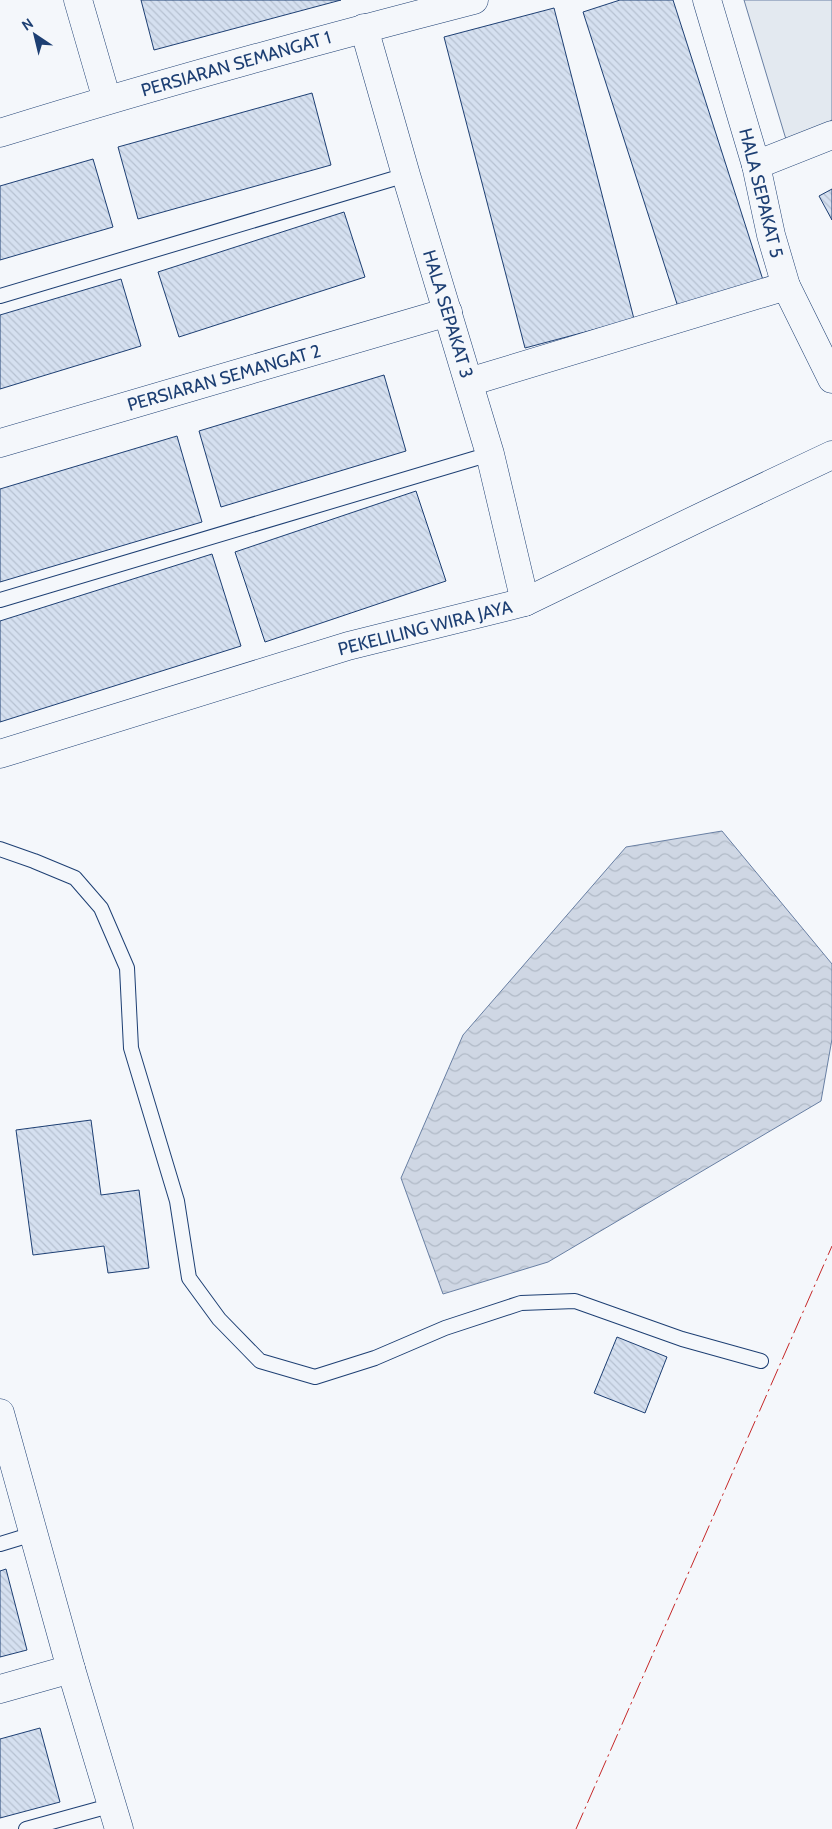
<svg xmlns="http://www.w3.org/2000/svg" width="832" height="1829" viewBox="0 0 832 1829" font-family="Cabin,sans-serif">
<defs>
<pattern id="water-waves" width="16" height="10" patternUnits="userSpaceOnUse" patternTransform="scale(1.25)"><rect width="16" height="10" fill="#cfd7e4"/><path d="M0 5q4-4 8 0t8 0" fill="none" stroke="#b1bac7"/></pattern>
<pattern id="building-back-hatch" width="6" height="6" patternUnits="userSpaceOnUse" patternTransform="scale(1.25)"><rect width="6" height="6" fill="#d5e0f0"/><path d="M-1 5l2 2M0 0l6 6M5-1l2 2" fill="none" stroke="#b6c1d1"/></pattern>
</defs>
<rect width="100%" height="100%" fill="#f4f7fb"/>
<polygon fill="#e3e9f0" stroke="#687fa3" points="744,0 832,0 832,120 788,146"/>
<polygon fill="url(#water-waves)" stroke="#687fa3" points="722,831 832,964 832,1039 821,1101 548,1262 443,1294 401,1178 463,1035 626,847"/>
<g fill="url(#building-back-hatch)" stroke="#1d3f73">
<polygon points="141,0 341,0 154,50"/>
<polygon points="620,0 673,0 763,280 678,307 583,12"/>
<polygon points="554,8 634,319 525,348 444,37"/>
<polygon points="312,93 331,165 138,219 118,147"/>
<polygon points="93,159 113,227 0,260 0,186"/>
<polygon points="832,189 832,220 819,196"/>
<polygon points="344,212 365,277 179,337 158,272"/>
<polygon points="121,279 141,346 0,389 0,315"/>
<polygon points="384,375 406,451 221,507 199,431"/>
<polygon points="177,436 202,522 0,582 0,489"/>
<polygon points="416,491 446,581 265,642 235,552"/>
<polygon points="212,554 241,646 0,722 0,621"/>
<polygon points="91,1120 101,1195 139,1190 149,1268 108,1273 104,1246 33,1255 16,1130"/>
<polygon points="617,1337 667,1357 645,1413 594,1393"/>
<polygon points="6,1569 27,1650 0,1657 0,1571"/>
<polygon points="40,1728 60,1802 0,1818 0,1739"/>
</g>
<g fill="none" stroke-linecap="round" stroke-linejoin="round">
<g stroke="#1d3f73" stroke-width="16">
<g id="service">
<polyline points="0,296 406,175"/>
<polyline points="0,600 490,454"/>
<polyline points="0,849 34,861 75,878 101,908 127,968 131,1048 177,1201 189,1278 219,1319 260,1361 315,1377 375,1358 445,1328 521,1303 575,1301 682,1339 761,1361"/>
<polyline points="0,1544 33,1534"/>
<polyline points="26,1829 113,1805"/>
</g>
</g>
<g stroke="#1d3f73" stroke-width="29">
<g id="minor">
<polyline points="78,0 107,100"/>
<polyline points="707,0 756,165 771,235 786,286 832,379"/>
<polyline points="364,28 406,175 490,454 525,602"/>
<path d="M0 133C157 84 315 41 474 0"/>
<polyline points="756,165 832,135"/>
<polyline points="469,382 786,286"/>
<polyline points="0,443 448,312"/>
<polyline points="0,754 348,646 525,602 705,515 832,455"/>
<polyline points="0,1413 71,1669 119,1829"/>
<polyline points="0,1689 71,1669"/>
</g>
</g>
<use href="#service" stroke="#f4f7fb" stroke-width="14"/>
<use href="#minor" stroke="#f4f7fb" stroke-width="28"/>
<polyline stroke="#c62828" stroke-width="1" stroke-dasharray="18 4 2.5 4" stroke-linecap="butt" points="576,1829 832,1246"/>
</g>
<g text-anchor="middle" stroke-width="4" stroke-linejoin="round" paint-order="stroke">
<g font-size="18" fill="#1d3f73" stroke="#f4f7fb">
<text transform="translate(236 64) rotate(-16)" y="6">PERSIARAN SEMANGAT 1</text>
<text transform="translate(761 193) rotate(76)" y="6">HALA SEPAKAT 5</text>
<text transform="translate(448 314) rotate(73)" y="6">HALA SEPAKAT 3</text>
<text transform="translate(224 378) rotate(-16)" y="6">PERSIARAN SEMANGAT 2</text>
<text transform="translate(425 628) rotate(-14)" y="6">PEKELILING WIRA JAYA</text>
</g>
</g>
<g transform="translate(35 35) rotate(325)" stroke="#f4f7fb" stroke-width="4" paint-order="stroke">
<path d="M0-4L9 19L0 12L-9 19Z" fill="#1d3f73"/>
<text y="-8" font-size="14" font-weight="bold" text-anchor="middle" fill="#1d3f73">N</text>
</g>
</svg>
